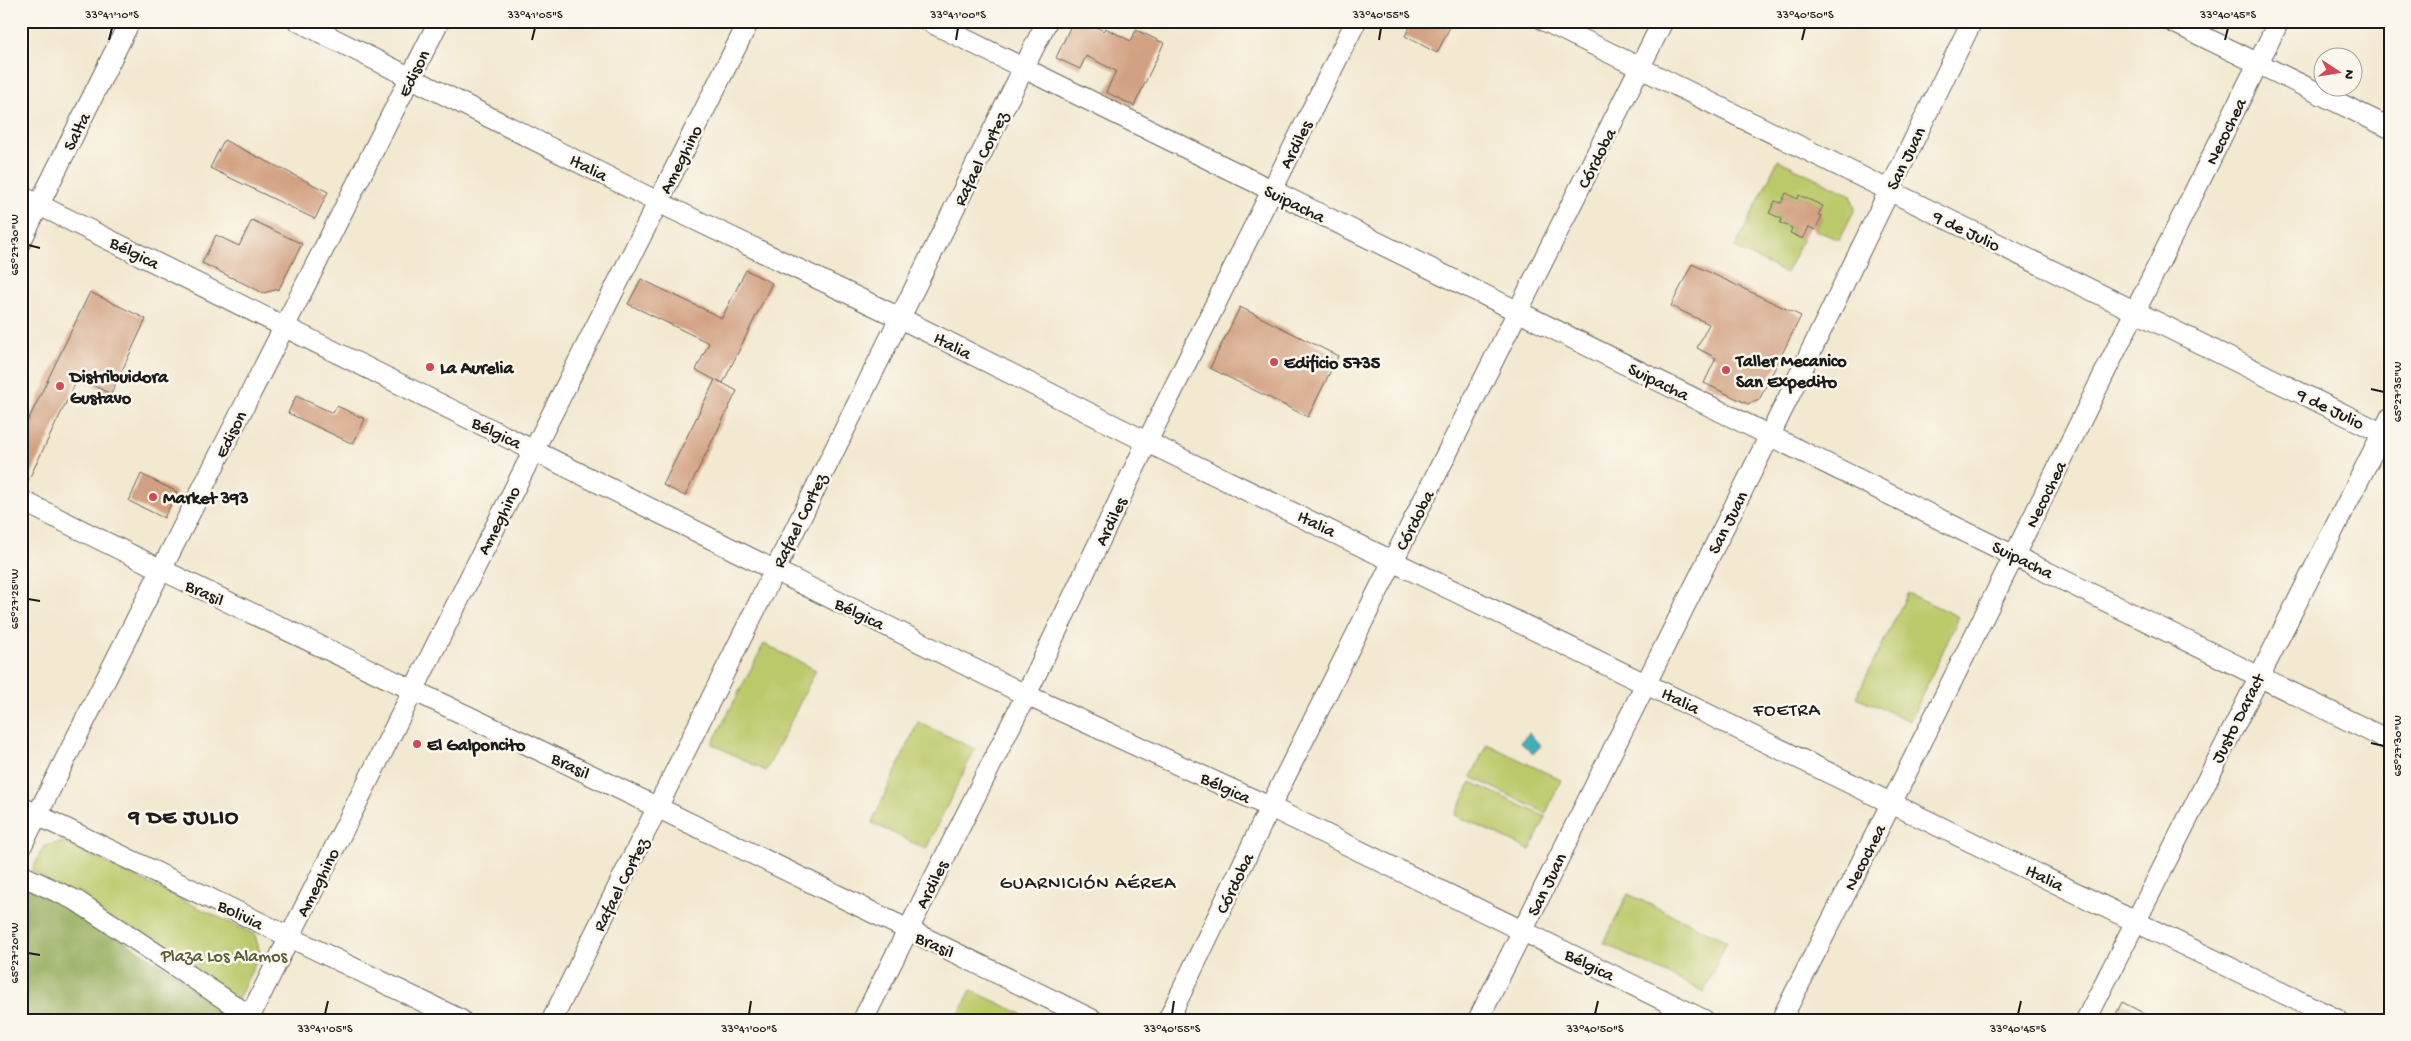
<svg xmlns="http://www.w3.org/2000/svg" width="2411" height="1041" viewBox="0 0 2411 1041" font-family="'Gochi Hand',sans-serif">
<rect width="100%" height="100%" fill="#fbf7ec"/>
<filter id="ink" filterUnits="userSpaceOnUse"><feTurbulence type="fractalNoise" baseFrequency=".02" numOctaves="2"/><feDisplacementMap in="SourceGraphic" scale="10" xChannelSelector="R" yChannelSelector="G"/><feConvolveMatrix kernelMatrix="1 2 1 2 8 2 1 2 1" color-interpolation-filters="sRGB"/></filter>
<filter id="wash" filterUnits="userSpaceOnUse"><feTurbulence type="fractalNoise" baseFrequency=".0096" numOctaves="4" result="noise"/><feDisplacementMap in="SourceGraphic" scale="20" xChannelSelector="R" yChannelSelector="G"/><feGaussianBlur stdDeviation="1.12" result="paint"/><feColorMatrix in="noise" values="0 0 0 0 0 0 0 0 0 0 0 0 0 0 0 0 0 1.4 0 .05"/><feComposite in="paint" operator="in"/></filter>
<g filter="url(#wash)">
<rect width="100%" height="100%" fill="#f3e8d0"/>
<g fill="#bcc96b" stroke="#6c7244">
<polygon points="1778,160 1851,195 1855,209 1839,240 1815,230 1822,217 1818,215 1822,206 1799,195 1797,199 1786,193 1781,203 1775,201 1769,213 1782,219 1781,223 1792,228 1790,233 1803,239 1786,273 1735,248"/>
<polygon points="1908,593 1959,617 1910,721 1856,697"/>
<polygon points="764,644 816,670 766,771 712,744"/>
<polygon points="918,722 975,749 926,849 872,823"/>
<polygon points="1487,744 1561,780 1546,813 1471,777"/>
<polygon points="1471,782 1546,817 1530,850 1455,815"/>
<polygon points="63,842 255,935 260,953 237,1001 32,871 44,846"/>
<polygon points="1628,894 1727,941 1704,992 1604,943"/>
<polygon points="971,990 1034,1020 956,1020"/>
</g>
<polygon fill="#95ad5f" stroke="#58643e" points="25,886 73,909 233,1010 228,1020 21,1020 21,894"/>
<polygon fill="#40afbc" stroke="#2e666c" points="1529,733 1541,746 1533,754 1520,742"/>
<g id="blocks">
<g fill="#d2a181">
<polygon points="1073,21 1083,21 1104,31 1105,28 1131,41 1136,30 1164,43 1134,106 1106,92 1116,71 1086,56 1080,69 1056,58"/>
<polygon points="1413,21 1453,21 1437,53 1405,36"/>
<polygon points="224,140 328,192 315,219 210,168"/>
<polygon points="1786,193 1797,199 1799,195 1823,206 1818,215 1822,216 1815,230 1809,227 1803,239 1790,233 1792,228 1780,223 1782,219 1769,213 1775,201 1781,203"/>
<polygon points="252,220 302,244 279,289 263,293 202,263 216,235 239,246"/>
<polygon points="1692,264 1801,316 1759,400 1748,404 1704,383 1716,358 1697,348 1709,324 1671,306"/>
<polygon points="746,270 772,283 723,383 717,380 737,391 685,496 663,485 715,380 696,370 709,343 628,304 641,279 722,318"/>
<polygon points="90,292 146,319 111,394 78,378 24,489 21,488 21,435"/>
<polygon points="1240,307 1338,356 1308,417 1210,368"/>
<polygon points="296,396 333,413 337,406 365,419 353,444 288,413"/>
<polygon points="141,474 177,492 164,518 129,501"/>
<polygon points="2122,1002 2157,1020 2113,1020"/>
</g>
</g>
</g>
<g filter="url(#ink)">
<use href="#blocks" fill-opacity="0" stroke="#67635b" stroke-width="1"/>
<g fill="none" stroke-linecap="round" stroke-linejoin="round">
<g stroke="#67635b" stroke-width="22">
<g id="minor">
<polyline points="298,21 658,202 900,318 1147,442 2338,1020"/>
<polyline points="928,21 2390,741"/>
<polyline points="1545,21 2390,437"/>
<polyline points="2171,21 2390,128"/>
<polyline points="21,196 1026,695 1270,807 1704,1020"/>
<polyline points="21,241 130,21"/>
<path d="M21 500C210 596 402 684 593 776 760 856 926 940 1093 1020"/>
<polyline points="21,807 461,1020"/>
<polyline points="21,847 439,21"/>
<polyline points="21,875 77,901 250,1016"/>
<polyline points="248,1020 749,21"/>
<polyline points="552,1020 1047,21"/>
<polyline points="863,1020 1026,695 1147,442 1356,21"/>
<polyline points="1168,1020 1270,807 1663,21"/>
<polyline points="1478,1020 1770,435 1972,21"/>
<polyline points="1781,1020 1892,802 2279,21"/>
<polyline points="2086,1020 2390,418"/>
</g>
</g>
<use href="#minor" stroke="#fff" stroke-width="20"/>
</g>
</g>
<path fill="none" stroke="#1c1c1c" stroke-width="2" d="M109 40 112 28M532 40 535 28M956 40 958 28M1379 40 1381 28M1802 40 1805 28M2225 40 2228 28M28 245 40 248M2371 389 2384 392M28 599 40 601M2371 743 2384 746M28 953 40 955M325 1014 328 1001M749 1014 751 1001M1172 1014 1174 1001M1595 1014 1598 1001M2018 1014 2021 1001"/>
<g fill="#d1495b" stroke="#fbf7ec" stroke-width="2">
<circle cx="1274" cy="362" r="5"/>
<circle cx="430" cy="367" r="5"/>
<circle cx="1726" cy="370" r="5"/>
<circle cx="60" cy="386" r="5"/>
<circle cx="153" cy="497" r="5"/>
<circle cx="417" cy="744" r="5"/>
</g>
<g text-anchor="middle" stroke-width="5" stroke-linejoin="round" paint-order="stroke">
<g font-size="18" fill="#1c1c1c" stroke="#fbf7ec">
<text transform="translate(413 73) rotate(-63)" y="6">Edison</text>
<text transform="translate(76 131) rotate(-63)" y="6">Salta</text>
<text transform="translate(2225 131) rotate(-64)" y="6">Necochea</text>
<text transform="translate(1295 144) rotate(-63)" y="6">Ardiles</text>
<text transform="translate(980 158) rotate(-64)" y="6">Rafael Cortez</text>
<text transform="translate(1596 158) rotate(-63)" y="6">Córdoba</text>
<text transform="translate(1905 158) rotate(-64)" y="6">San Juan</text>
<text transform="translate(680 159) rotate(-63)" y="6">Ameghino</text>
<text transform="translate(589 167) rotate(27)" y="6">Italia</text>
<text transform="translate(1295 203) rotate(26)" y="6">Suipacha</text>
<text transform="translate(1967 230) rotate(26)" y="6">9 de Julio</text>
<text transform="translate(135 252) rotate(27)" y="6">Bélgica</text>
<text transform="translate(953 345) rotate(27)" y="6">Italia</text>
<text transform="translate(1659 381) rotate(26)" y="6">Suipacha</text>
<text transform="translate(2331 408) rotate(26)" y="6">9 de Julio</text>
<text transform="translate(497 432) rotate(26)" y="6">Bélgica</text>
<text transform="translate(230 434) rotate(-63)" y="6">Edison</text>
<text transform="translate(2045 494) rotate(-64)" y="6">Necochea</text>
<text transform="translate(498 520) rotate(-63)" y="6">Ameghino</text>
<text transform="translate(799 520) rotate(-64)" y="6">Rafael Cortez</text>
<text transform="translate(1414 520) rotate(-63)" y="6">Córdoba</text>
<text transform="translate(1110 521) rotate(-64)" y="6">Ardiles</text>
<text transform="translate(1727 522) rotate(-63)" y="6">San Juan</text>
<text transform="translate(1317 523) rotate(26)" y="6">Italia</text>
<text transform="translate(2023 559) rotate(26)" y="6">Suipacha</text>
<text transform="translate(205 592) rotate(25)" y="6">Brasil</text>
<text transform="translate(860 613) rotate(26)" y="6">Bélgica</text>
<text transform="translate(1681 700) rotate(26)" y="6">Italia</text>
<text transform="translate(2237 718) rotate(-63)" y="6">Justo Daract</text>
<text transform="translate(571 765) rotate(26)" y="6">Brasil</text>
<text transform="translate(1226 787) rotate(25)" y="6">Bélgica</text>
<text transform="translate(1864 857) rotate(-63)" y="6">Necochea</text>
<text transform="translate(2045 877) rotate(26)" y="6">Italia</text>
<text transform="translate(317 882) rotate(-63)" y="6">Ameghino</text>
<text transform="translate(1234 883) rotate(-64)" y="6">Córdoba</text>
<text transform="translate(620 884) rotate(-63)" y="6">Rafael Cortez</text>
<text transform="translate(931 884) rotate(-63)" y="6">Ardiles</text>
<text transform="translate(1546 884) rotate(-64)" y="6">San Juan</text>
<text transform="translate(241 914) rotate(26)" y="6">Bolivia</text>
<text transform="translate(935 944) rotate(25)" y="6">Brasil</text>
<text transform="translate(1590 964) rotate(26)" y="6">Bélgica</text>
</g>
<g font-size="18" font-weight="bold" fill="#1c1c1c" stroke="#fbf7ec" text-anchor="start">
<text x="1736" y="366">Taller Mecanico<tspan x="1736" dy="21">San Expedito</tspan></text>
<text x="1284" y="368">Edificio 5735</text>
<text x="440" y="373">La Aurelia</text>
<text x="70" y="382">Distribuidora<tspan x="70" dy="21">Gustavo</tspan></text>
<text x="163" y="503">Market 393</text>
<text x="427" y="750">El Galponcito</text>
</g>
<g font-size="18" fill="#545938" stroke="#fbf7ec">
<text x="224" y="961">Plaza Los Alamos</text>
</g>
<g font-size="19" letter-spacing="1" fill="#1c1c1c" stroke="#fbf7ec">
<text x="1787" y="715">FOETRA</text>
<text x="1088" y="888">GUARNICIÓN AÉREA</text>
</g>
<g font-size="22" font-weight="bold" letter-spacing="1" fill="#1c1c1c" stroke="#fbf7ec">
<text x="184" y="823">9 DE JULIO</text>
</g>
</g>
<rect width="2411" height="1041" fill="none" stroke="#fbf7ec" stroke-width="55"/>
<g transform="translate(2338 72) rotate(102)"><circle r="24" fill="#fbf7ec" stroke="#a29f99"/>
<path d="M0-4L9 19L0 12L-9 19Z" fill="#d1495b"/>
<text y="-8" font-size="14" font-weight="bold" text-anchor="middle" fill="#1c1c1c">N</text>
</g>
<rect x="28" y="28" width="2356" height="986" fill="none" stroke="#1c1c1c" stroke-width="2"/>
<g font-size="12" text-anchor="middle" fill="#1c1c1c">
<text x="112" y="18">33°41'10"S</text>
<text x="535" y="18">33°41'05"S</text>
<text x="958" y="18">33°41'00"S</text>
<text x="1381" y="18">33°40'55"S</text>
<text x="1805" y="18">33°40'50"S</text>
<text x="2228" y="18">33°40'45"S</text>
<text transform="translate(14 245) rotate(-90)" y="4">65°27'30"W</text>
<text transform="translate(2397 392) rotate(-90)" y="4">65°27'35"W</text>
<text transform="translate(14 599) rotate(-90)" y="4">65°27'25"W</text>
<text transform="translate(2397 746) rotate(-90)" y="4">65°27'30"W</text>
<text transform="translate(14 953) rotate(-90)" y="4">65°27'20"W</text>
<text x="325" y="1032">33°41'05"S</text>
<text x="749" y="1032">33°41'00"S</text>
<text x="1172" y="1032">33°40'55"S</text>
<text x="1595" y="1032">33°40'50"S</text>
<text x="2018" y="1032">33°40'45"S</text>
</g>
</svg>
